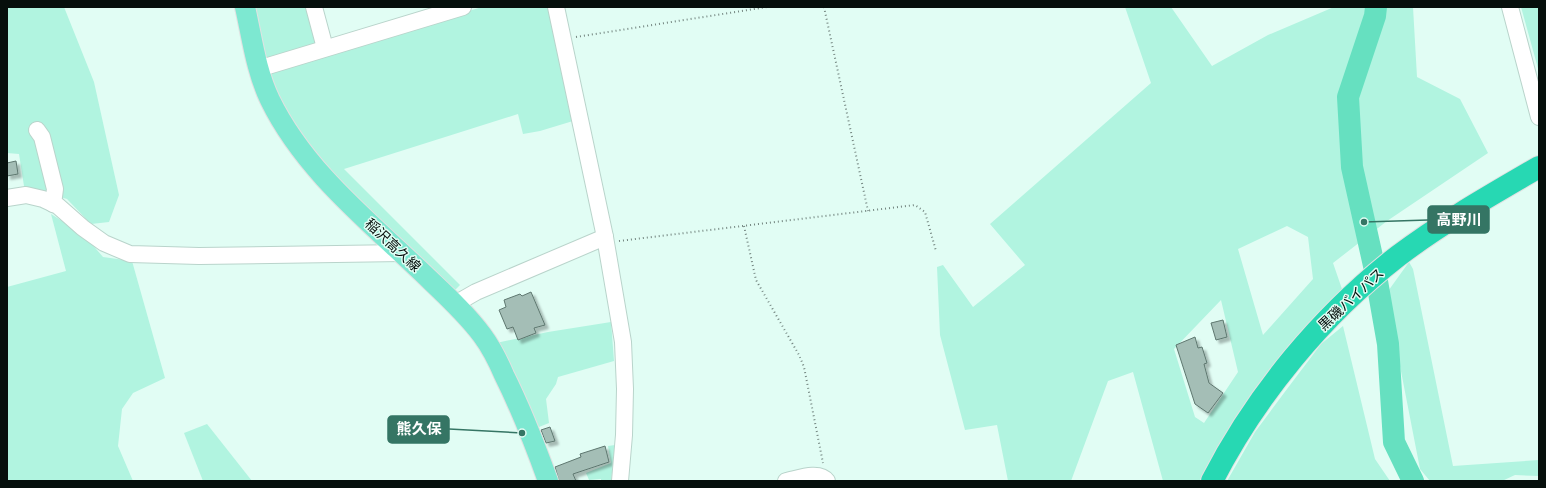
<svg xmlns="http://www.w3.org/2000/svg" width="1546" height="488" viewBox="0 0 1546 488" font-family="Montserrat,'Noto Sans JP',sans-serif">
<defs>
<filter id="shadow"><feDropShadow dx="3.5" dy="3.5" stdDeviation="1" flood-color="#0004"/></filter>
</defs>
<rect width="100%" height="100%" fill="#e1fdf4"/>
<g fill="#b1f4e0" fill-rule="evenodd">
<polygon points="7,7 64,7 94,82 119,195 109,222 91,224 67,199 24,186 19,154 7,153"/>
<polygon points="251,7 312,7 322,42 266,61"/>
<polygon points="482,7 550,7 573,121 540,131 523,134 518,114 344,169 460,285 453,292 375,217 299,138 267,73 282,67"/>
<path d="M1125 7H1171L1212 66 1268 35 1334 7H1413L1417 77 1460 99 1488 153 1387 221 1333 263 1342 289C1325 307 1306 325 1290 344 1257 383 1222 435 1200 481H1163L1133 372 1108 381 1071 481H1008L997 425 965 430 940 335 937 267 943 265 973 307 1025 265 990 224 1151 83ZM1287 226 1308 237 1313 279 1263 335 1238 249ZM1221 300 1238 372 1204 423 1195 417 1174 349Z"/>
<polygon points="1521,7 1539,7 1539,72"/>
<polygon points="51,214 84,235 103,257 132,261 165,378 133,393 122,409 118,446 133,481 7,481 7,287 66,271"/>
<polygon points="1409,262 1413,269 1453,466 1539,460 1539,476 1515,475 1502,481 1430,481 1420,469 1386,294"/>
<polygon points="611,322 614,361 558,377 556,384 546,399 549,423 534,429 496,343 548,332"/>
<polygon points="1343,326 1375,459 1390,481 1227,481 1255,432 1284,393 1321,344"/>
<polygon points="207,424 252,481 203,481 184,433"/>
<polygon points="615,445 611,481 601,481 601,479 589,480 586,473 611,463 608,446"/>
</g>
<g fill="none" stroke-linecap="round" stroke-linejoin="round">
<polyline stroke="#66e0c0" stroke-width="22" points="1376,7 1375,16 1348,97 1352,167 1375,270 1388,344 1394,442 1413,481"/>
</g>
<g fill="#a4beb6" stroke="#5e776f" filter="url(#shadow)">
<polygon points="16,161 18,174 7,176 7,163"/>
<polygon points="531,292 545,325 534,328 536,333 518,340 513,327 507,329 499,310 506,307 504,300 520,294 522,296"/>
<polygon points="1223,320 1227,337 1216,340 1211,323"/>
<polygon points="1195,337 1198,348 1202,347 1207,363 1204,364 1209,383 1223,393 1208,413 1195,404 1176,345"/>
<polygon points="550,427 555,441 546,443 541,430"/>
<polygon points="605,446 609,462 573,474 576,481 559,481 555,467 581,457 580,454"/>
</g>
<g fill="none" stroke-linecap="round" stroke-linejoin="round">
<g stroke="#b9d4cb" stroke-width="18">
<g id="minor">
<polyline points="314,7 325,48"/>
<polyline points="556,7 605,237 623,342 625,389 624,435 620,481"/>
<polyline points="1510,7 1539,117"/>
<polyline points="258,69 463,7"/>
<polyline points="37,130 42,137 55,189 53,204"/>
<polyline points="7,198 26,195 43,199 58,206 83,228 104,243 130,254 199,256 402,253"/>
<polyline points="455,304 476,292 605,237"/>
<path d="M786 481C797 479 819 470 827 481"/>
</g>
</g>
<g stroke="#e1e2e2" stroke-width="22">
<path id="major" d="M245 7C252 38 256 71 270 100 306 174 375 226 432 282 450 299 468 316 482 335 491 347 498 361 504 375 521 409 535 445 548 481"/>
</g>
<g stroke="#e1e2e2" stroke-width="24">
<path id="highway" d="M1212 481C1256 395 1322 315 1398 256 1443 222 1491 195 1539 167"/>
</g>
<g stroke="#748680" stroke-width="2" stroke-dasharray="1 3" stroke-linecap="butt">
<polyline points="824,7 868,211"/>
<polyline points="576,37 767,7"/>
<polyline points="744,226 756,280 799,355 804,367 823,463"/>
<polyline points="619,241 915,205 925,212 936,251"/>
</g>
<use href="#minor" stroke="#fff" stroke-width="16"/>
<use href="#major" stroke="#7de8d1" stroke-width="20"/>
<use href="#highway" stroke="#27d8b3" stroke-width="22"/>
</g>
<g text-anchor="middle" stroke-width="3" stroke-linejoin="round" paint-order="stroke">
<g font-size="14" fill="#060f0c" stroke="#e1fdf4">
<text transform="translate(393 245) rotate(43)" y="5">稲沢高久線</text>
<text transform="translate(1351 299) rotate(-43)" y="5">黒磯バイパス</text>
</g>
</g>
<path fill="none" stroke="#357564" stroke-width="1.5" d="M1364 222L1428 220M522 433L449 429"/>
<g fill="#357564" stroke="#e1fdf4" stroke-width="1.5">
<circle cx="1364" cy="222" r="4"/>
<circle cx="522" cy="433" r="4"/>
</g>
<g fill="#357564" stroke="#357564" stroke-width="1.5">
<rect x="1428" y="206" width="61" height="27" rx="4"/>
<rect x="388" y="416" width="61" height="27" rx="4"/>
</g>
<g font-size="15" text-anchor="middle" font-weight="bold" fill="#fff">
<text x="1459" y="225">高野川</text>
<text x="419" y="434">熊久保</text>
</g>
<rect width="1546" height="488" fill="none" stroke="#060f0c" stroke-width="16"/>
</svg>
